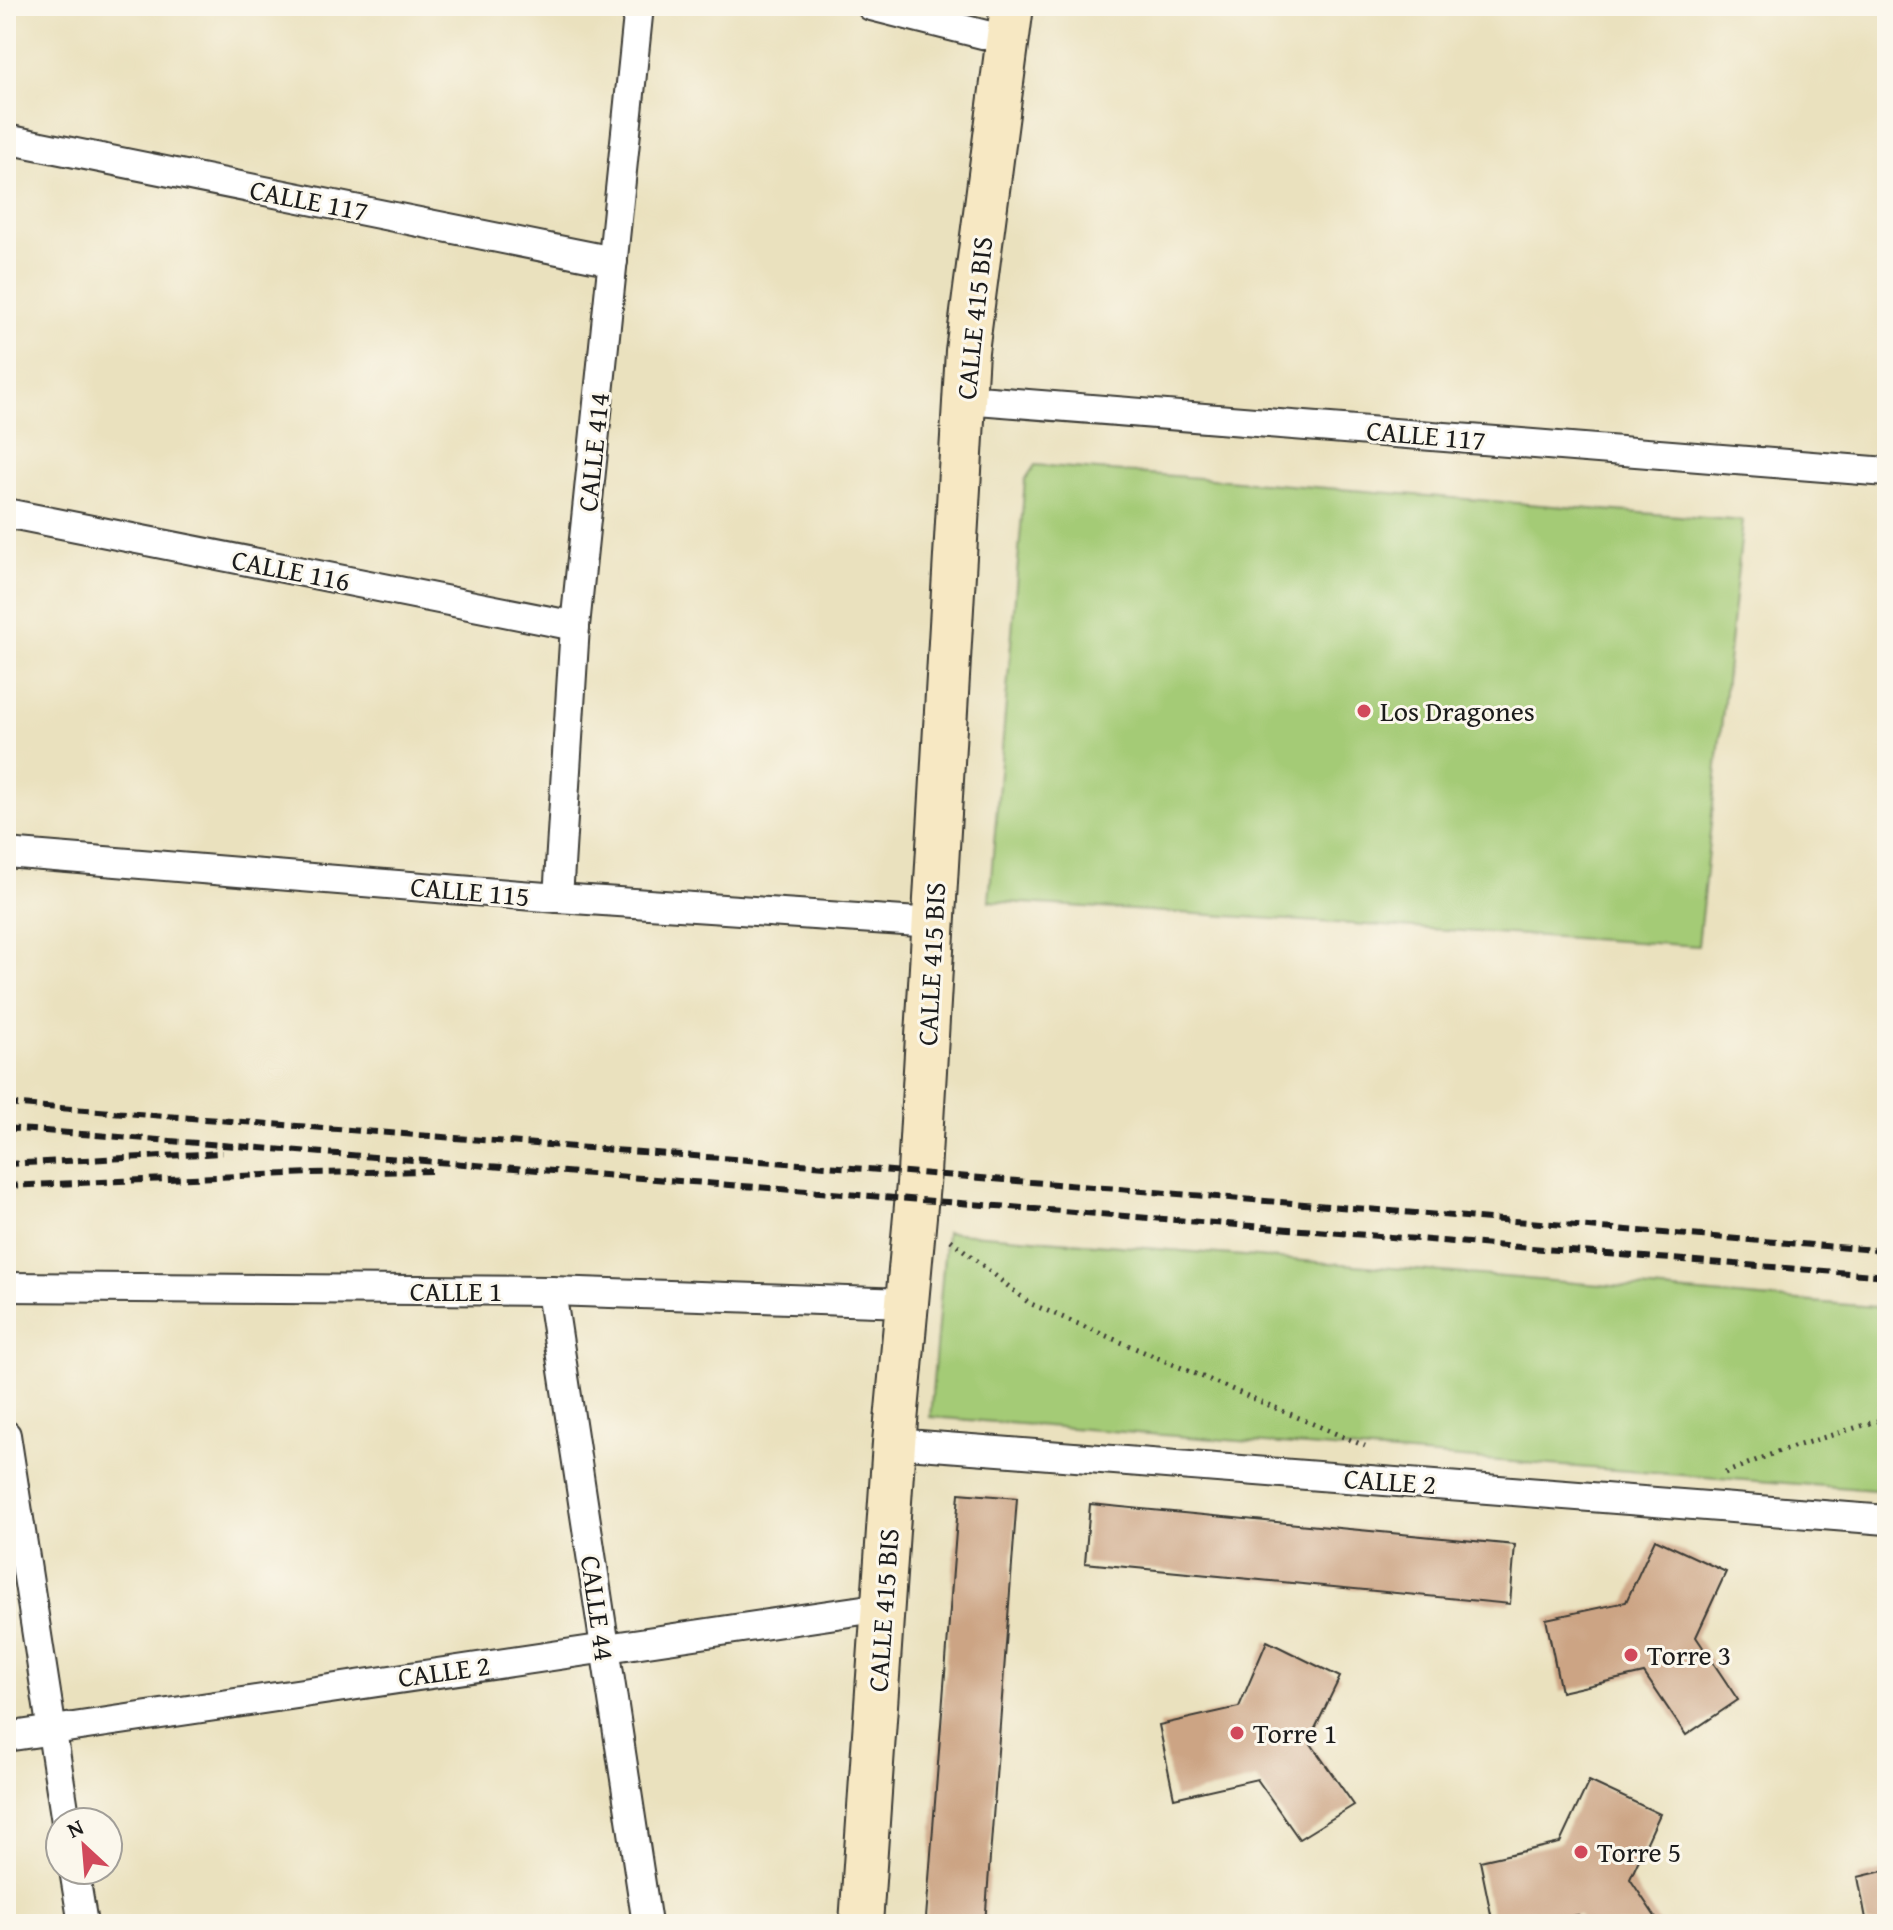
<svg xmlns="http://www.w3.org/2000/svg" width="1893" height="1930" viewBox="0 0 1893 1930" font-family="'Gentium Book Plus',serif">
<rect width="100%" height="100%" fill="#fbf7ec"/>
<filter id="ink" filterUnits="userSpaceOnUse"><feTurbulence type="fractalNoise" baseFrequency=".0125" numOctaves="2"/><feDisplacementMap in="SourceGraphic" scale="16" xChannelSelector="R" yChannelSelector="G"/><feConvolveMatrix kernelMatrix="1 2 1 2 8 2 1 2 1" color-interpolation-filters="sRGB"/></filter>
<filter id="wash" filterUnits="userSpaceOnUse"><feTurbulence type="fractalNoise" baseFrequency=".006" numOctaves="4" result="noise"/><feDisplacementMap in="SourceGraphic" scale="32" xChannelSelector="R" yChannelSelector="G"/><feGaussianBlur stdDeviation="1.8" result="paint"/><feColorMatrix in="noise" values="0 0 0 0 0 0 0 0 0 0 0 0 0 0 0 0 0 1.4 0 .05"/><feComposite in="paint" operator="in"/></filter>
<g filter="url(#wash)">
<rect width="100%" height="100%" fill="#eae1be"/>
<g fill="#a4cb76" stroke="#607449" stroke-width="2">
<polygon points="1035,465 1743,521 1698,946 989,901 1025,480"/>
<polygon points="946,1232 1887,1308 1887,1491 930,1417"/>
</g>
<g id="blocks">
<g fill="#cca484">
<polygon points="959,1493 1017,1498 985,1924 926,1918"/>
<polygon points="1090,1504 1515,1545 1510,1604 1085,1563"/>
<polygon points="1655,1539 1726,1572 1696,1637 1738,1700 1686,1735 1644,1673 1561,1692 1546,1619 1626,1602"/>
<polygon points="1267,1641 1340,1677 1309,1741 1354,1805 1299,1839 1257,1779 1174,1798 1159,1725 1239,1707"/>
<polygon points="1589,1781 1660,1814 1630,1879 1660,1924 1584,1924 1578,1915 1538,1924 1493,1924 1480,1861 1560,1843"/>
<polygon points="1887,1870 1887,1924 1867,1924 1858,1877"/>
</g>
</g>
</g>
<g filter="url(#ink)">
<use href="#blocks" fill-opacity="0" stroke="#3b3a34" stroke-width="2"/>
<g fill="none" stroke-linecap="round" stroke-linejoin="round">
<g stroke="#3b3a34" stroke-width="32">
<g id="street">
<polyline points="871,6 1006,40"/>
<polyline points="6,139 613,261"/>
<polyline points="965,399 1887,472"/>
<polyline points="6,513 575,626"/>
<polyline points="6,853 558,898 934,923"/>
<polyline points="558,898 575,626 639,6"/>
<polyline points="6,1287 551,1291 906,1303"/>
<polyline points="551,1291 647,1924"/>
<polyline points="6,1435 66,1822"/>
<polyline points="894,1443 1887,1520"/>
<polyline points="6,1737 883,1607"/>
<polyline points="74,1870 83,1924"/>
</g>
</g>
<g stroke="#3b3a34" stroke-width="46">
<polyline id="secondary" points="861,1924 894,1443 919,1173 967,351 1012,6"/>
</g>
<g stroke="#3b3a34" stroke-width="5" stroke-dasharray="2 6" stroke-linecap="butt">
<polyline points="951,1240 1029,1303 1365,1446"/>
<polyline points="1725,1473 1777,1452 1887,1418"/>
</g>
<use href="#street" stroke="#fff" stroke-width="28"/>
<use href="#secondary" stroke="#f7e8c3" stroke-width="42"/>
<g stroke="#1c1c1c" stroke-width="6" stroke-dasharray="12 6" stroke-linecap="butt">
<polyline points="6,1104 919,1173 1887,1251"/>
<polyline points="6,1128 1887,1276"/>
<polyline points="6,1164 222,1153"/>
<polyline points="6,1186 309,1173 431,1171"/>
</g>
</g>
</g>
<g fill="#d1495b" stroke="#fbf7ec" stroke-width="3">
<circle cx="1364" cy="711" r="8"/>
<circle cx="1631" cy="1655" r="8"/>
<circle cx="1237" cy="1733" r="8"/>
<circle cx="1581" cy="1852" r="8"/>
</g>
<g text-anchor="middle" stroke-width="6" stroke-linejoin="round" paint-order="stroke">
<g font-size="28" fill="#1c1c1c" stroke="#fbf7ec">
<text transform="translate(309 200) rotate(11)" y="10">CALLE 117</text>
<text transform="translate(974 318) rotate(-84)" y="10">CALLE 415 BIS</text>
<text transform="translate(1426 435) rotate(5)" y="10">CALLE 117</text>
<text transform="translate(593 452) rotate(-84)" y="10">CALLE 414</text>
<text transform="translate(291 570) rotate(11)" y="10">CALLE 116</text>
<text transform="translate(470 891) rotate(5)" y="10">CALLE 115</text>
<text transform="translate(931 964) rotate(-87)" y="10">CALLE 415 BIS</text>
<text x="456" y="1301">CALLE 1</text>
<text transform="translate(1390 1481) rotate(4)" y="10">CALLE 2</text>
<text transform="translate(598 1608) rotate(82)" y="10">CALLE 44</text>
<text transform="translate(883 1610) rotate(-86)" y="10">CALLE 415 BIS</text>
<text transform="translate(444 1671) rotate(-8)" y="10">CALLE 2</text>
</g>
<g font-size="28" fill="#1c1c1c" stroke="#fbf7ec" text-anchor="start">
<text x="1380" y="721">Los Dragones</text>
<text x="1647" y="1665">Torre 3</text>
<text x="1253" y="1743">Torre 1</text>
<text x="1597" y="1862">Torre 5</text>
</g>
</g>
<rect width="1893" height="1930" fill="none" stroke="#fbf7ec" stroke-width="32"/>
<g transform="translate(84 1846) rotate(334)"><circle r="38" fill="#fbf7ec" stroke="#a29f99" stroke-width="2"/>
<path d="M0-6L14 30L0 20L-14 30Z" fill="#d1495b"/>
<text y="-12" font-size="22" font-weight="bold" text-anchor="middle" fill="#1c1c1c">N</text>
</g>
</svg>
